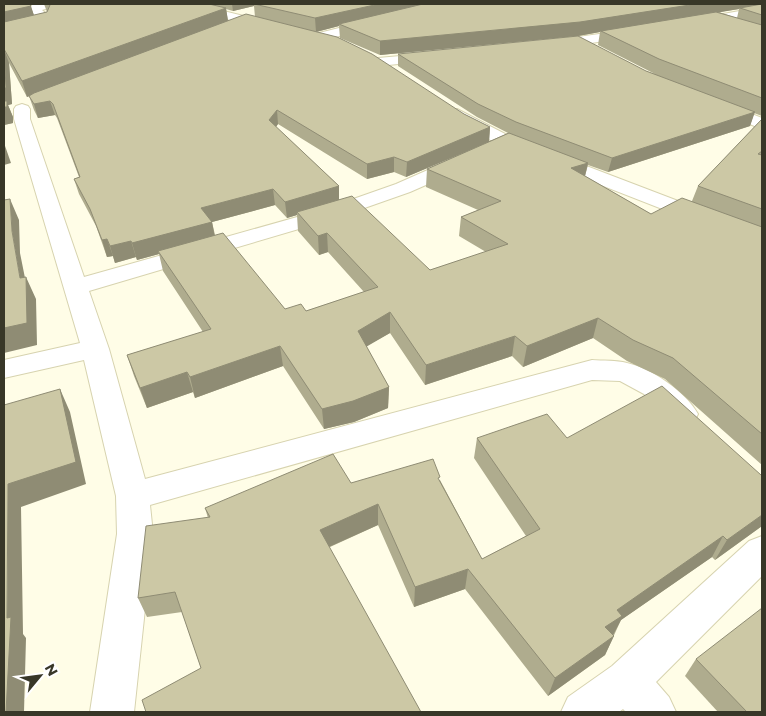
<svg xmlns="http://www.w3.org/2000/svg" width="766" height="716" viewBox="0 0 766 716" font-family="Montserrat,sans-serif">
<rect width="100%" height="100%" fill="#fffde7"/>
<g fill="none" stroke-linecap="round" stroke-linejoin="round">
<g stroke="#d7d3af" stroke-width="2">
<g id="street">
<polygon points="39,4 58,4 56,6 42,10 52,19 49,25 4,36 4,28 39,20 29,11 32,5"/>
<polygon points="176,4 195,4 276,24 277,27 271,31 178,6"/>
<polygon points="762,7 762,15 695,27 689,23 695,19"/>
<polygon points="375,19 381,23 379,26 316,42 309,38 311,35"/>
<polygon points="635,29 642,33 640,36 549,49 542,45 549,41"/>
<polygon points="434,53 439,54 441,57 439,60 378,66 373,65 371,62 373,59 378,58"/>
<polygon points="718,101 762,118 762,129 712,109 710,106 712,103"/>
<path d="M22 104 28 106 30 109V119L84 277 322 210 396 184 455 158 462 156 469 158 471 162 469 166 410 192 336 218 89 291 109 349 145 479 592 360C603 361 616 360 627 363 651 368 686 392 698 414L694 422 683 425 672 422 644 394 620 381 592 380 150 505 153 534 134 712H90L117 534 116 496 84 360 4 378V360L80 343 14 119V109L16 106Z"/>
<polygon points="457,109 513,138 762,233 762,248 501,146 451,118 449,114 451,110"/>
<polygon points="762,536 762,576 656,682 669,697 676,712 626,712 623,709 619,712 561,712 568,697 612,666 749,541"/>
</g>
</g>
<use href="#street" fill="#fff" fill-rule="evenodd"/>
</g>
<g fill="#afac8e" fill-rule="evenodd">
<path d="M4 4 30 5 34 15 47 12 44 4H762V116L754 113 750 126 608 172 588 165 585 176 651 214 692 201 698 186 762 119V465L665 379 627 361 593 338 523 367 512 356 425 385 390 333 366 346 389 387 388 408 354 422 324 429 283 366 195 398 193 392 147 408 134 376 127 355 203 332 163 271 159 254 137 260 136 257 115 263 113 256 107 257 96 226 79 194 74 179 79 177 57 118 55 115 38 118 34 110 29 96 31 95 27 97 9 63 12 104 8 105 13 117V123L4 125ZM254 6 255 17 228 21 226 9 233 11ZM739 9 737 18 719 12ZM339 26 340 38 380 55 578 36 600 32 598 45 655 74 646 71 398 54V66L477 117 508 133 427 169 426 187 478 210 461 217 459 236 486 252 430 270 339 199V186L276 127 278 124 367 179 394 172 406 177 489 142 490 127 464 114 316 32ZM275 205 287 218 297 215 298 231 319 255 328 252 364 292 306 311 285 309 215 235 212 222Z"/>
<polygon points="477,438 567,438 761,475 762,526 715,560 712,557 621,620 605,655 548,696 465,589 414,607 378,525 330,547 201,668 182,612 147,617 138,598 208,518 205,508 351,483 440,480 482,559 526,536 474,458"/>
<polygon points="696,659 762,712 718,712 685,676"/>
</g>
<g fill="#8f8c74">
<polygon points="25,4 31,4 30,6 31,6 35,19 4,26 4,12"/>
<polygon points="232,4 263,4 254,4 254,6 233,11"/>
<polygon points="379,4 434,4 339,24 339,26 316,32 315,18"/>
<polygon points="696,4 762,4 762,5 740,8 739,9 603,32 601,31 600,32 578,36 380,55 380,41"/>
<polygon points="226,8 228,21 27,97 22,81"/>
<polygon points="4,49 9,63 12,104 8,105 13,117 13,123 4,125"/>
<polygon points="50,101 55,115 38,118 34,104"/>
<polygon points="277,110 278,124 270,135 269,120"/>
<polygon points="755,112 750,126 608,172 612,158"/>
<polygon points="490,127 489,142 406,177 407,162"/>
<polygon points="4,143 11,163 4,165"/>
<polygon points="394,157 394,172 367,179 367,164"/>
<polygon points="588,163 584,180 571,168"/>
<polygon points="339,186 339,202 297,212 297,215 287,218 285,202"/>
<polygon points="273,189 275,205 212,222 215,238 158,251 159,254 137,260 132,243 201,208"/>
<polygon points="10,199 19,220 20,253 26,283 26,277 36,299 37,345 4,353 4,328 20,278 12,231"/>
<polygon points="327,233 328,252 319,255 318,236"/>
<polygon points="107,239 113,256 107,257 102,240"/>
<polygon points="131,241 136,257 115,263 110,246"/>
<polygon points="390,312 390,333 359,351 358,331"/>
<polygon points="598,318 593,338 523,367 527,346"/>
<polygon points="515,336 512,356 425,385 426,365"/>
<polygon points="280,346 283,366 195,398 190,377"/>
<polygon points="187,372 193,392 147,408 140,388"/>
<polygon points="389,387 388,408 354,422 324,429 322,409"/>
<polygon points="60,389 70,412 86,484 21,507 23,634 26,638 24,712 6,712 7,618 8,484"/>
<polygon points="378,504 378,525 322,550 320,530"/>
<polygon points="762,515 762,526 715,560 727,540"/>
<polygon points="723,536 712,557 621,620 613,635 605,627 617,610"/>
<polygon points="468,569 465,589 414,607 415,587"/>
<polygon points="614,636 605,655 548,696 555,678"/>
</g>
<g fill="#ccc8a5" stroke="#8f8c74">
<polygon points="4,4 29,4 31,6 4,12"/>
<polygon points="48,4 209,4 226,8 22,81 4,49 6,88 4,88 4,22 47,12 50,5"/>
<polygon points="254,4 379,4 315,18"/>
<polygon points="423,4 696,4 580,22 380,41 339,24"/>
<polygon points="762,4 762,15 740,8"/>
<polygon points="716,12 762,25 762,98 659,59 601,31"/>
<polygon points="246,14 337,37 372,54 464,114 490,127 407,162 394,157 367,164 277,110 269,120 339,186 285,202 273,189 201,208 212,222 132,243 131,241 110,246 107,239 102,240 90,209 74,179 80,177 53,104 50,101 34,104 29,96 34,93"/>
<polygon points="578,36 646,71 755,112 612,158 516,122 478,104 398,54"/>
<rect x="4" y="101" width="3" height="6"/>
<polygon points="762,119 762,151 758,154 762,155 762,209 698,186"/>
<polygon points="509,133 588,163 571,168 651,214 682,198 762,227 762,434 673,358 633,340 598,318 527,346 515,336 426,365 390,312 358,331 389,387 353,401 322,409 280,346 190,377 187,372 140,388 127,355 211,329 158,251 223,233 285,309 301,304 306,311 378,287 327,233 318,236 297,212 352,196 430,270 508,244 461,217 501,201 427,169"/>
<polygon points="10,199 12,231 20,278 26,277 27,323 4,328 4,200"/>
<polygon points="662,386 761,475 762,475 762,515 727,540 723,536 617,610 622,616 605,627 614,636 555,678 468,569 415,587 378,504 320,530 421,712 146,712 142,700 201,668 175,592 138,598 146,526 210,517 205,508 333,454 351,483 433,459 440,477 438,478 482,559 540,529 477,438 547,414 567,438"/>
<polygon points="60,389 76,462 8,484 7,618 11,617 6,712 4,712 4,405"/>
<polygon points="762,608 762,712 747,712 696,659"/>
</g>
<rect width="766" height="716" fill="none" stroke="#383728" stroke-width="10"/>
<g transform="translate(40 676) rotate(61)" stroke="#ffffff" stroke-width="4" paint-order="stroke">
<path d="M0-4L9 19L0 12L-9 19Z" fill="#383728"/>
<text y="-8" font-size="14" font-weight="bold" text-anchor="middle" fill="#383728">N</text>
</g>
</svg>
